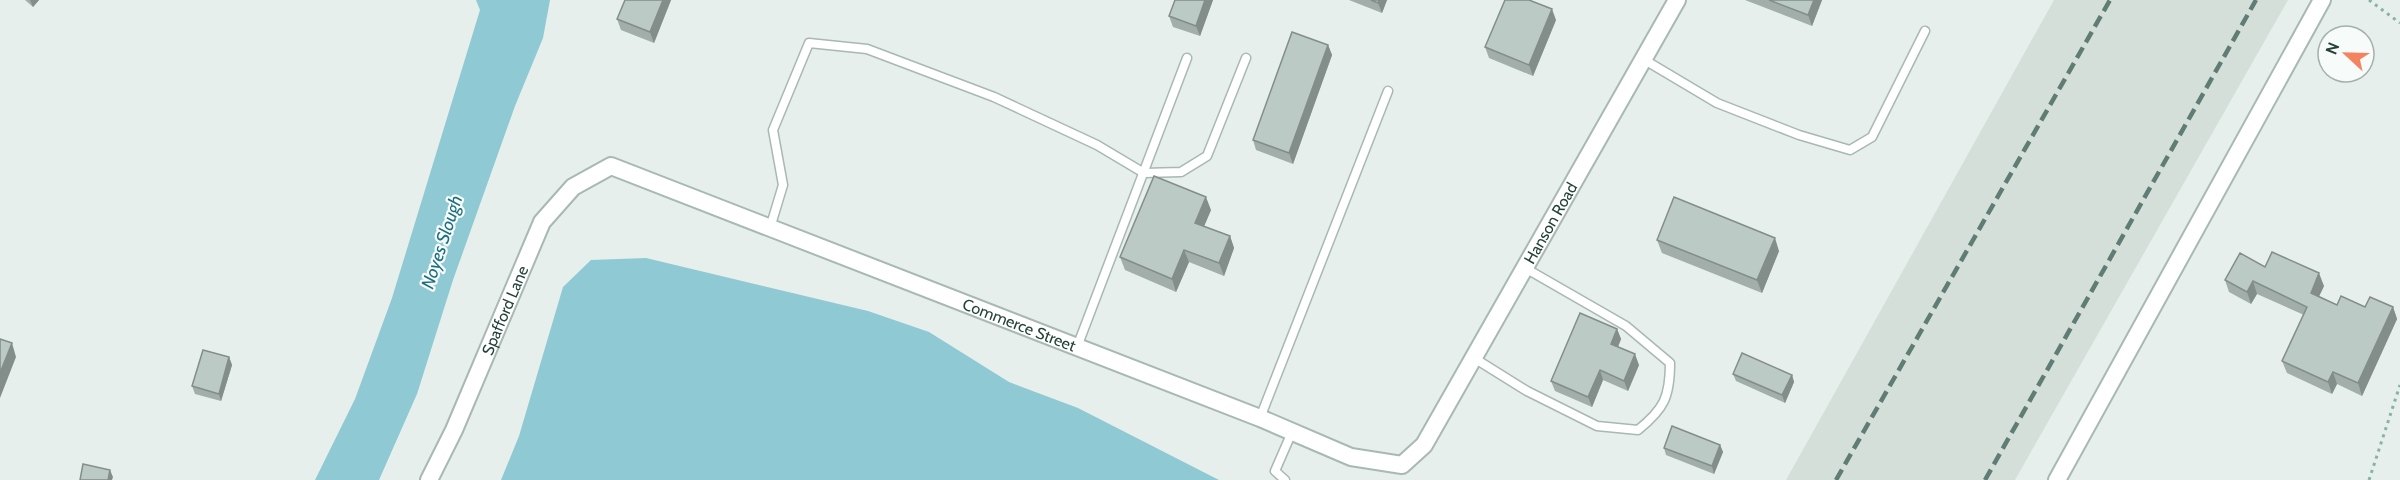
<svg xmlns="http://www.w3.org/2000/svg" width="2400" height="480" viewBox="0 0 2400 480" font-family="Cabin,sans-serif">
<rect width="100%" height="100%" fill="#e6efeb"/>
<polygon fill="#d4dfda" points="2054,0 2288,0 2015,480 1786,480"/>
<g fill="#8ec9d4">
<polygon points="476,0 550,0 543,38 515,106 453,280 417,394 379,480 315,480 355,399 392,298 480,10"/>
<polygon points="646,258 868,311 929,332 1009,382 1078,408 1219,480 501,480 519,436 563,287 591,260"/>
</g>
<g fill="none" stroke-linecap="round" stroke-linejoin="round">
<g stroke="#a8b8b2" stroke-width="11">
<g id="lane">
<polyline points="1643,59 1717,103 1799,135 1850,150 1872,137 1925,31"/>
<polyline points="770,228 783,185 773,130 809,43 867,49 994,97 1097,145 1144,173 1181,172 1207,156 1246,58"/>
<polyline points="1077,347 1187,58"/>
<path d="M1474 358 1527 391 1597 426 1638 430C1664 409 1670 397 1670 363L1626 326 1525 268"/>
<polyline points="1260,418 1388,91"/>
<polyline points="1285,480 1275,471 1292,432"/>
</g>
</g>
<g stroke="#a8b8b2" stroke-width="20">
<g id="street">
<path id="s1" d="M429 480 454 430 542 222 573 187 611 166 1260 418 1351 457 1402 465 1424 445 1677 0"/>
<polyline points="2057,480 2322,0"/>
</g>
</g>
<g stroke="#86b3a5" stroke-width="3" stroke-dasharray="3 4.5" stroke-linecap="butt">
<polyline points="2369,0 2400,23"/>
<polyline points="2369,480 2400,385"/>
</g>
<use href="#lane" stroke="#fff" stroke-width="8"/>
<use href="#street" stroke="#fff" stroke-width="16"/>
<g stroke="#5f7d75" stroke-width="4.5" stroke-dasharray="12 6" stroke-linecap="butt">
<polyline points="1836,480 2110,0"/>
<polyline points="1985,480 2256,0"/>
</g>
</g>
<g fill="#a1aea9">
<polygon points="25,0 39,0 33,7"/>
<polygon points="625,0 671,0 654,43 621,30 617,19"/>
<polygon points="1213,0 1200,36 1173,27 1169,16"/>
<polygon points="1349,0 1387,0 1382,13"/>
<polygon points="1745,0 1822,0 1812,26"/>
<polygon points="1556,20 1533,76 1489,58 1485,47"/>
<polygon points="1328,45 1332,55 1293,164 1256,150 1253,140"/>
<polygon points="1211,210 1204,226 1230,236 1234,248 1224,276 1189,262 1176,292 1125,270 1120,257"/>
<polygon points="1657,240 1779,251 1762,293 1662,253"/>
<polygon points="2225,280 2324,286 2319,296 2337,305 2365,307 2393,307 2397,319 2362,396 2337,384 2332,394 2287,373 2282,361 2304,315 2257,294 2251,304 2229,292"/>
<polygon points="1617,329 1621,339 1618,347 1639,365 1628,391 1603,380 1592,407 1555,391 1551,381"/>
<polygon points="229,357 232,365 221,401 195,394 192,386"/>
<polygon points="1733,374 1792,375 1794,382 1785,403 1736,381"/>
<polygon points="1720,445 1723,452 1714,474 1666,455 1664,448"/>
</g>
<g fill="#838d89">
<polygon points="30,0 39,0 33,7"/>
<polygon points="663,0 671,0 654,43 650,32"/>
<polygon points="1205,0 1213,0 1200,36 1196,26"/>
<polygon points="1379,0 1387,0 1382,13 1378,3"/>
<polygon points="1814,0 1822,0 1812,26 1808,15"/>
<polygon points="1552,9 1556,20 1533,76 1529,65"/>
<polygon points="1328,45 1332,55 1293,164 1289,153"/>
<polygon points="1206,197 1211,210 1200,236 1195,223"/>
<polygon points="1230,236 1234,248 1224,276 1219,263"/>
<polygon points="1775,238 1779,251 1762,293 1757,280"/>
<polygon points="1184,250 1189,262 1176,292 1172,279"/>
<polygon points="2319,273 2324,286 2315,305 2311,293"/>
<polygon points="2253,281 2257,294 2251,304 2247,292"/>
<polygon points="2393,307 2397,319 2362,396 2358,383"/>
<polygon points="1617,329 1621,339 1615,354 1611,344"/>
<polygon points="12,343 16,357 0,398 0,373"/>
<polygon points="1635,354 1639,365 1628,391 1624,381"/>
<polygon points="229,357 232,365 221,401 219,394"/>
<polygon points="1600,370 1603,380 1592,407 1588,397"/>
<polygon points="2333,372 2337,384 2332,394 2328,382"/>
<polygon points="1792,375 1794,382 1785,403 1782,395"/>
<polygon points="1720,445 1723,452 1714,474 1712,466"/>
<polygon points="110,470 113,477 112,480 108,480"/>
</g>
<g fill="#bbcac4" stroke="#838d89" stroke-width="1.5">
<polygon points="625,0 663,0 650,32 617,19"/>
<polygon points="1175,0 1205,0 1196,26 1169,16"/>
<polygon points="1371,0 1379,0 1378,3"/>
<polygon points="1505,0 1529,0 1552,9 1529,65 1485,47"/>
<polygon points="1769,0 1814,0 1808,15"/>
<polygon points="1292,32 1328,45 1289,153 1253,140"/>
<polygon points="1154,176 1206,197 1195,223 1230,236 1219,263 1184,250 1172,279 1120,257"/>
<polygon points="1674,197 1775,238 1757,280 1657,240"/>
<polygon points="2272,252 2319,273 2311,293 2337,305 2341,296 2365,307 2370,297 2393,307 2358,383 2333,372 2328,382 2282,361 2307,307 2253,281 2247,292 2225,280 2240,253 2265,267"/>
<polygon points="1580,313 1617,329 1611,344 1635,354 1624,381 1600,370 1588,397 1551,381"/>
<polygon points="0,339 12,343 0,373"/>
<polygon points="203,350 229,357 219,394 192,386"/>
<polygon points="1742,353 1792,375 1782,395 1733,374"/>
<polygon points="1672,426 1720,445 1712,466 1664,448"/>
<polygon points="83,464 110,470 108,480 80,480"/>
</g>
<g text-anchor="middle" stroke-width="4.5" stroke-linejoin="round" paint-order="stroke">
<g font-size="16" fill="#24423a" stroke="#f7fbf9">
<text dy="6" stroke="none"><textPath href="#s1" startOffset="1504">Hanson Road</textPath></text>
<text dy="6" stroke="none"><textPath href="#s1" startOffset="186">Spafford Lane</textPath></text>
<text dy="6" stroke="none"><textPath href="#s1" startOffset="810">Commerce Street</textPath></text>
</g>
<g font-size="18" font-style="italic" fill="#1c6f80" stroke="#f7fbf9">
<text transform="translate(442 242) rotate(-72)" y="6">Noyes Slough</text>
</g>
</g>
<g transform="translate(2346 54) rotate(292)"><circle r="28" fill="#f7fbf9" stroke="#a3b1ad" stroke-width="1.5"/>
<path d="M0-4.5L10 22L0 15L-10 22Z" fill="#f4845f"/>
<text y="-9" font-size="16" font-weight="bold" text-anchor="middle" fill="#24423a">N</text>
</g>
</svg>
